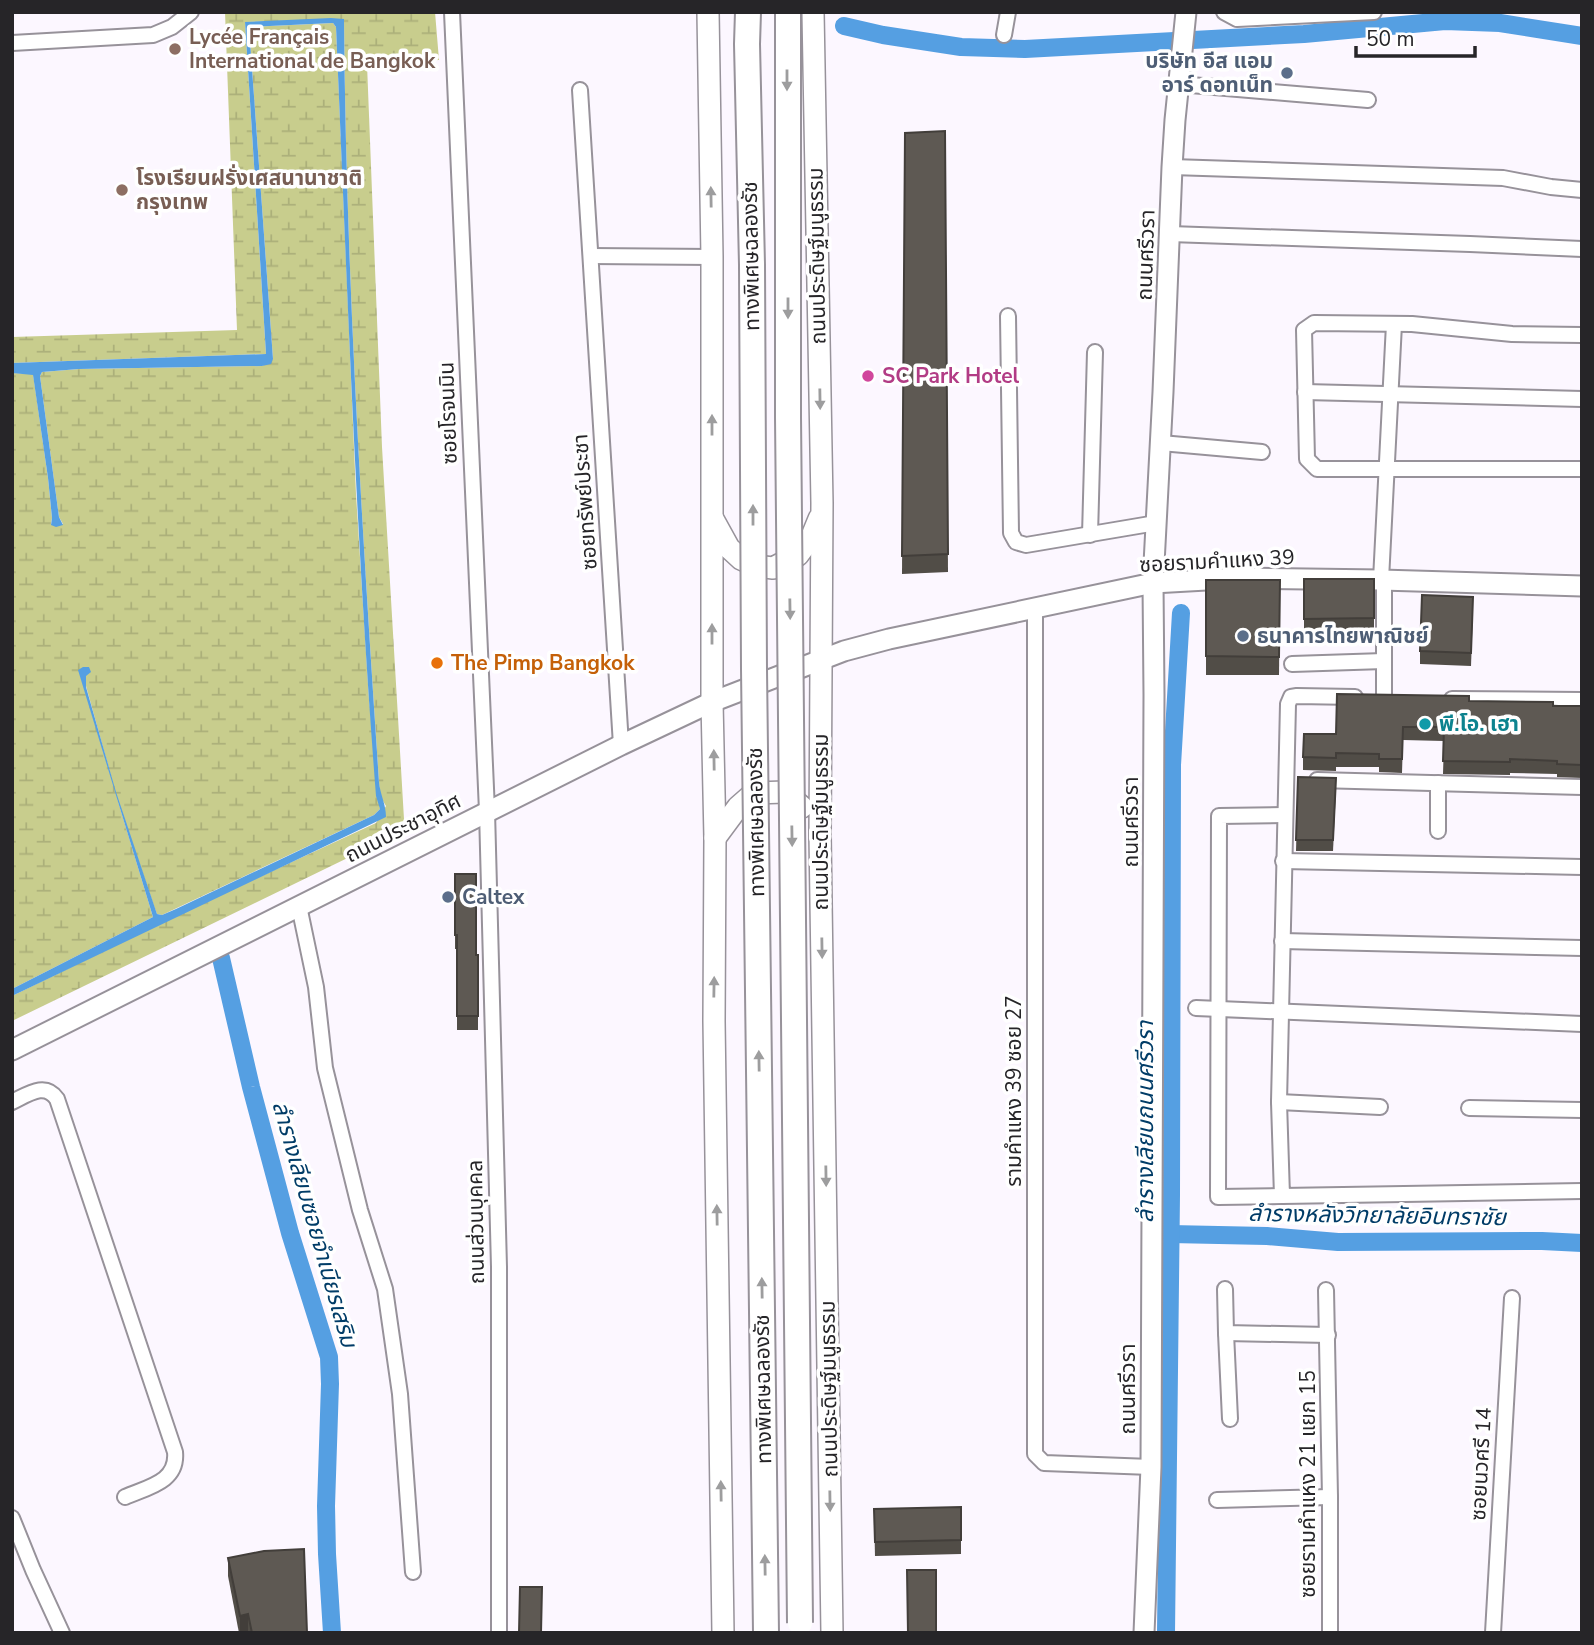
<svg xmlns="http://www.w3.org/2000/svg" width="1594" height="1645" viewBox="0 0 1594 1645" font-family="'Nunito Sans','Noto Sans Thai',sans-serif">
<defs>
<pattern id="wetland-marsh" width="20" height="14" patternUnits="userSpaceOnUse" patternTransform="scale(1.75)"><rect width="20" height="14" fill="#c8cd8d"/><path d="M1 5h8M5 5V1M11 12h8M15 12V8" fill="none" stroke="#acb07a"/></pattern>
</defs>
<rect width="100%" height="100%" fill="#fcf7ff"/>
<g fill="url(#wetland-marsh)" fill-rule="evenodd">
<path d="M225 12H435L439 60 367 64 382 447 404 819 401 832 12 1021V996L188 910 376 823 386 806 380 796 379 782C362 528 346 274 344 20L245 22 266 354 12 363V337L237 330Z"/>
<path d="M333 23 336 27 356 494 369 700 380 809 374 815 162 915 157 914 154 906 117 798 153 917 12 989V373L33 374 48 478 52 518 51 524H63L59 517 40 376 42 372 79 369 262 366 273 359 249 27ZM79 671 86 676V686L113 783Z"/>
</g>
<path fill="#559fe2" d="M331 18 344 19C346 274 362 528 379 782 380 794 386 804 386 817L12 996V989L153 917 78 670 83 667H89L91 672 86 676V687L116 792 157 914 162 915 176 909 374 815 380 809 376 796C356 540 347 283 336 27L333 23 249 27 273 359 271 364 262 366 79 369 42 372 40 376 59 517 63 525 56 527 51 525 52 518 48 478 33 375 12 373V363L266 354 245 22Z"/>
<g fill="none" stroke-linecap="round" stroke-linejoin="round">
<g stroke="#559fe2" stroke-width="18">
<polyline points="844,26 883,35 961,47 1025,49 1304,34 1445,21 1500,23 1582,36"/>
<polyline points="221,958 251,1087 290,1233 329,1357 330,1384 326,1506 327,1554 332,1633"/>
<polyline points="1170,1234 1267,1236 1338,1242 1542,1241 1582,1243"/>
<polyline points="1166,1633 1171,1195 1172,765 1181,613"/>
</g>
<g stroke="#97929a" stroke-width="18">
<g id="street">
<polyline points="452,12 487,811 499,1267 499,1633"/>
<polyline points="1224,12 1237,19 1374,12"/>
<polyline points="1004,35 1008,12"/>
<polyline points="12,43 153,35 172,27 191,12"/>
<polyline points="1179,84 1368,100"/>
<polyline points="580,90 621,745"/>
<polyline points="1172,167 1503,178 1551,187 1582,190"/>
<polyline points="1170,234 1470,244 1582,249"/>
<polyline points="591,256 712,257"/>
<polyline points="1008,316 1011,533 1016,542 1026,545 1156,523"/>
<polyline points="1582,335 1512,334 1412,324 1314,323 1304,330 1307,459 1317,469 1582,469"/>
<polyline points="1305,392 1582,399"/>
<polyline points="1161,443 1262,452"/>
<polyline points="1090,535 1095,352"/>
<polyline points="1381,580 1394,324"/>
<polyline points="1384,580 1384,698"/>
<polyline points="1035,608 1035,1454 1044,1463 1151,1467"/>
<polyline points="1292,664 1384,661"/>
<polyline points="1355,697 1297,696 1291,697 1288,704 1279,1102 1282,1196 1582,1191"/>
<polyline points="1452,699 1582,700"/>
<polyline points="1317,780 1582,787"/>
<polyline points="1438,783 1438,831"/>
<polyline points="1283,861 1582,867"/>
<polyline points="299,906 316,987 325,1068 360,1210 385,1289 400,1394 413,1572"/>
<polyline points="1282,941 1582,948"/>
<polyline points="1196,1008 1582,1024"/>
<path d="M12 1102C27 1095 45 1081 57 1099L175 1452C178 1482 148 1487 125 1497"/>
<polyline points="1279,1102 1380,1107"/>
<polyline points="1469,1108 1582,1110"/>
<polyline points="1282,1196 1218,1197 1219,816 1284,815"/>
<polyline points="1225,1289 1226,1333 1328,1335"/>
<polyline points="1326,1290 1330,1497 1330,1633"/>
<polyline points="1226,1333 1230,1419"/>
<polyline points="1217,1500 1330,1497"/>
<polyline points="12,1518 33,1570 62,1633"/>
<polyline points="1493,1633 1512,1298"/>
</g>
</g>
<g stroke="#97929a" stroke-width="23">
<g id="secondary">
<polyline points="12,1050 621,745 712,702 844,651 889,639 1153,583 1242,578 1381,580 1582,586"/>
<polyline points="1144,1633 1151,1467 1154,695 1153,583 1163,392 1172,167 1175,120 1186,12"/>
</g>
</g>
<g stroke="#97929a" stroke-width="24">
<g id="primary">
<polyline points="708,12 712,257 712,702 715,838 714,1021 723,1633"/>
<polyline points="813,12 822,503 820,835 832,1633"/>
<polyline points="713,519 729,548 741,559 756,566 773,568 798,555 812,536 819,519"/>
<polyline points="715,838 738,807 754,793 785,792 802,807"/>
</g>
</g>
<g stroke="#97929a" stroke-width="28">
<polyline id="highway" points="748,12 747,44 752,265"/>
</g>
<use href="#street" stroke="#fff" stroke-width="14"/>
<use href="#secondary" stroke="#fff" stroke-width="19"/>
<use href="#primary" stroke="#fff" stroke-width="21"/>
<use href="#highway" stroke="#fff" stroke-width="24"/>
<g stroke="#97929a" stroke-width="28" stroke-linecap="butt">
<g id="highway-bridge">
<polyline points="788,12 788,417 800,1623"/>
<polyline points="752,265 754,669 766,1633"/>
</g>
</g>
<use href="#highway-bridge" stroke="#fff" stroke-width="24"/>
</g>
<g fill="#514d47">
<polygon points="945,131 948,572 902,574 905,133"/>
<rect x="1304" y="579" width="70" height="53"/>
<polygon points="1206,580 1280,580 1279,675 1206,675"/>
<polygon points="1473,611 1471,666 1420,664 1420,651"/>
<polygon points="1469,701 1582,706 1582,778 1557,777 1557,774 1510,773 1510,775 1443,774 1444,741 1403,740 1402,773 1379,772 1379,767 1336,767 1336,771 1303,770 1303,757 1336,734"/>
<polygon points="1298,777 1336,790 1333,851 1296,851"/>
<polygon points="455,874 476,955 478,955 478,1030 457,1030 457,949 455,949"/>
<polygon points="961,1507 961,1554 875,1556 874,1509"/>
<polygon points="228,1558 307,1633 239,1633 228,1576"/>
</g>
<polygon fill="#423e3a" points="248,1614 248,1633 240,1633 240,1616"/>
<g fill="#5e5953" stroke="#423e3a" stroke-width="2">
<polygon points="945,131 948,554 902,556 905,133"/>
<polygon points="1304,579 1374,579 1374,618 1304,619"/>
<polygon points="1206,580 1280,580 1279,657 1206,656"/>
<polygon points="1422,595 1473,597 1471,653 1420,651"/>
<polygon points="1337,694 1469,696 1469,701 1553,702 1553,706 1582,706 1582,765 1557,764 1557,761 1510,759 1510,762 1443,761 1444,727 1403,727 1402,759 1379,759 1379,754 1336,753 1336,758 1303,757 1304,734 1336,734"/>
<polygon points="1298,777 1336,778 1333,840 1296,840"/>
<polygon points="455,874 476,874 476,955 478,955 478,1016 457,1016 457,935 455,935"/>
<polygon points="961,1507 961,1540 875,1542 874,1509"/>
<polygon points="304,1549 307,1633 252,1633 248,1614 240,1616 228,1558 264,1551"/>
<polygon points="907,1570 936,1570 936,1633 908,1633"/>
<polygon points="520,1587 542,1587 541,1633 519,1633"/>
</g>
<defs><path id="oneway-solid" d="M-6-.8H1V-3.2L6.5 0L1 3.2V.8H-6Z" transform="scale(1.75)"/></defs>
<g fill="#9d9d9e">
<use href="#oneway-solid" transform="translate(787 80) rotate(90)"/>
<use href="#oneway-solid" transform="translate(711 197) rotate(-91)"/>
<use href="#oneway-solid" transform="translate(788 308) rotate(90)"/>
<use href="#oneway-solid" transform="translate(820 399) rotate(89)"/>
<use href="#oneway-solid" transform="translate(712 425) rotate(-90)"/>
<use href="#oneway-solid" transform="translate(753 515) rotate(-90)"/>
<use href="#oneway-solid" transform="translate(790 609) rotate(89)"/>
<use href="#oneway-solid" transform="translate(712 634) rotate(-90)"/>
<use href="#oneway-solid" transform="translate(714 760) rotate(-91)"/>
<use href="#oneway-solid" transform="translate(792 836) rotate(89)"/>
<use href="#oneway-solid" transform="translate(822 948) rotate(89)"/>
<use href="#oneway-solid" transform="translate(714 987) rotate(-89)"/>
<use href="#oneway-solid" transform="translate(759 1061) rotate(-91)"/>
<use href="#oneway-solid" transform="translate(826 1176) rotate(89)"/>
<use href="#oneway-solid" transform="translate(717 1215) rotate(-91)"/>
<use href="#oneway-solid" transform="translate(762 1288) rotate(-91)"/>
<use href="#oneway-solid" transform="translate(721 1491) rotate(-91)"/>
<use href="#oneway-solid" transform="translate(830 1501) rotate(89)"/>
<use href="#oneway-solid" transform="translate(765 1565) rotate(-91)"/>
</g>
<g fill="#8d6e63" stroke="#fff" stroke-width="2.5">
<circle cx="175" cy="49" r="7"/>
<circle cx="122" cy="190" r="7"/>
</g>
<g fill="#5c6f8a" stroke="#fff" stroke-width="2.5">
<circle cx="1287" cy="73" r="7"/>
<circle cx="1243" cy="636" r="7"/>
<circle cx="448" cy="897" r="7"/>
</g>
<circle fill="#d1479c" stroke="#fff" stroke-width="2.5" cx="868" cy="376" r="7"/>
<circle fill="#e8710a" stroke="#fff" stroke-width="2.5" cx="437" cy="663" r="7"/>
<circle fill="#0f9aa8" stroke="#fff" stroke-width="2.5" cx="1425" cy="724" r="7"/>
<g text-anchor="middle" stroke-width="7" stroke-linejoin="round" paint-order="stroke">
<g font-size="21" font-weight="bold" fill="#785e54" stroke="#fff" text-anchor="start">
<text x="189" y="44">Lycée Français<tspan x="189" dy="24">International de Bangkok</tspan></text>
<text x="136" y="185">โรงเรียนฝรั่งเศสนานาชาติ<tspan x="136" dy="24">กรุงเทพ</tspan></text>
</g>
<g font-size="21" font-weight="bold" fill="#4e5e75" stroke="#fff" text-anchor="start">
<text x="1273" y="68" text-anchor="end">บริษัท อีส แอม<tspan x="1273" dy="24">อาร์ ดอทเน็ท</tspan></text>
<text x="1257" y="643">ธนาคารไทยพาณิชย์</text>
<text x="462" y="904">Caltex</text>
</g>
<g font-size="21" fill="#262528" stroke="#fff">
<text transform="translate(1146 255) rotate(-88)" y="7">ถนนศรีวรา</text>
<text transform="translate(751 256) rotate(-91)" y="7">ทางพิเศษฉลองรัช</text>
<text transform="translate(817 256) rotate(-91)" y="7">ถนนประดิษฐ์มนูธรรม</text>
<text transform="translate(448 413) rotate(-92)" y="7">ซอยโรจนมิน</text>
<text transform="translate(585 502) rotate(-94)" y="7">ซอยทรัพย์ประชา</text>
<text transform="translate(1217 561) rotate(-3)" y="7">ซอยรามคำแหง 39</text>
<text transform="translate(756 822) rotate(-91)" y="7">ทางพิเศษฉลองรัช</text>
<text transform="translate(821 822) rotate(-90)" y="7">ถนนประดิษฐ์มนูธรรม</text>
<text transform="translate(1131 822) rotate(-90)" y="7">ถนนศรีวรา</text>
<text transform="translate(403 828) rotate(-27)" y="7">ถนนประชาอุทิศ</text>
<text transform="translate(1014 1091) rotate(-90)" y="7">รามคำแหง 39 ซอย 27</text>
<text transform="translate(476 1222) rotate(-91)" y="7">ถนนส่วนบุคคล</text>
<text transform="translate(763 1389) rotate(-91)" y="7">ทางพิเศษฉลองรัช</text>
<text transform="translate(829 1389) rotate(-91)" y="7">ถนนประดิษฐ์มนูธรรม</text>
<text transform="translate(1128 1389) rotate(-90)" y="7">ถนนศรีวรา</text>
<text transform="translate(1481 1464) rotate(-87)" y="7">ซอยนวศรี 14</text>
<text transform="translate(1308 1484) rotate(-90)" y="7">ซอยรามคำแหง 21 แยก 15</text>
</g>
<g font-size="21" font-weight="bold" fill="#b23c85" stroke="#fff" text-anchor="start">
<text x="882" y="383">SC Park Hotel</text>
</g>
<g font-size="21" font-weight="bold" fill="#c56008" stroke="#fff" text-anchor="start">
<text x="451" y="670">The Pimp Bangkok</text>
</g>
<g font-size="21" font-weight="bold" fill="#0d838f" stroke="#fff" text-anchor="start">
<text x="1439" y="731">พี.โอ. เฮา</text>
</g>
<g font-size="23" font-style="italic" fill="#013c67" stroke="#fff">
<text transform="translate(1145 1122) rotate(-90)" y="8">ลำรางเลียบถนนศรีวรา</text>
<text transform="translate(1377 1215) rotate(1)" y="8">ลำรางหลังวิทยาลัยอินทราชัย</text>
<text transform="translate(315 1224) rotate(74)" y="8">ลำรางเลียบซอยจำเนียรเสริม</text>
</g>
</g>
<rect width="1594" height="1645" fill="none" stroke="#262528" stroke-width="28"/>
<path d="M1356 46v10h119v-10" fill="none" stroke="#262528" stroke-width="3.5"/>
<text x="1366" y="46" font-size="21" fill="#262528" stroke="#ffffff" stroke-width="5" paint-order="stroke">50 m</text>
</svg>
